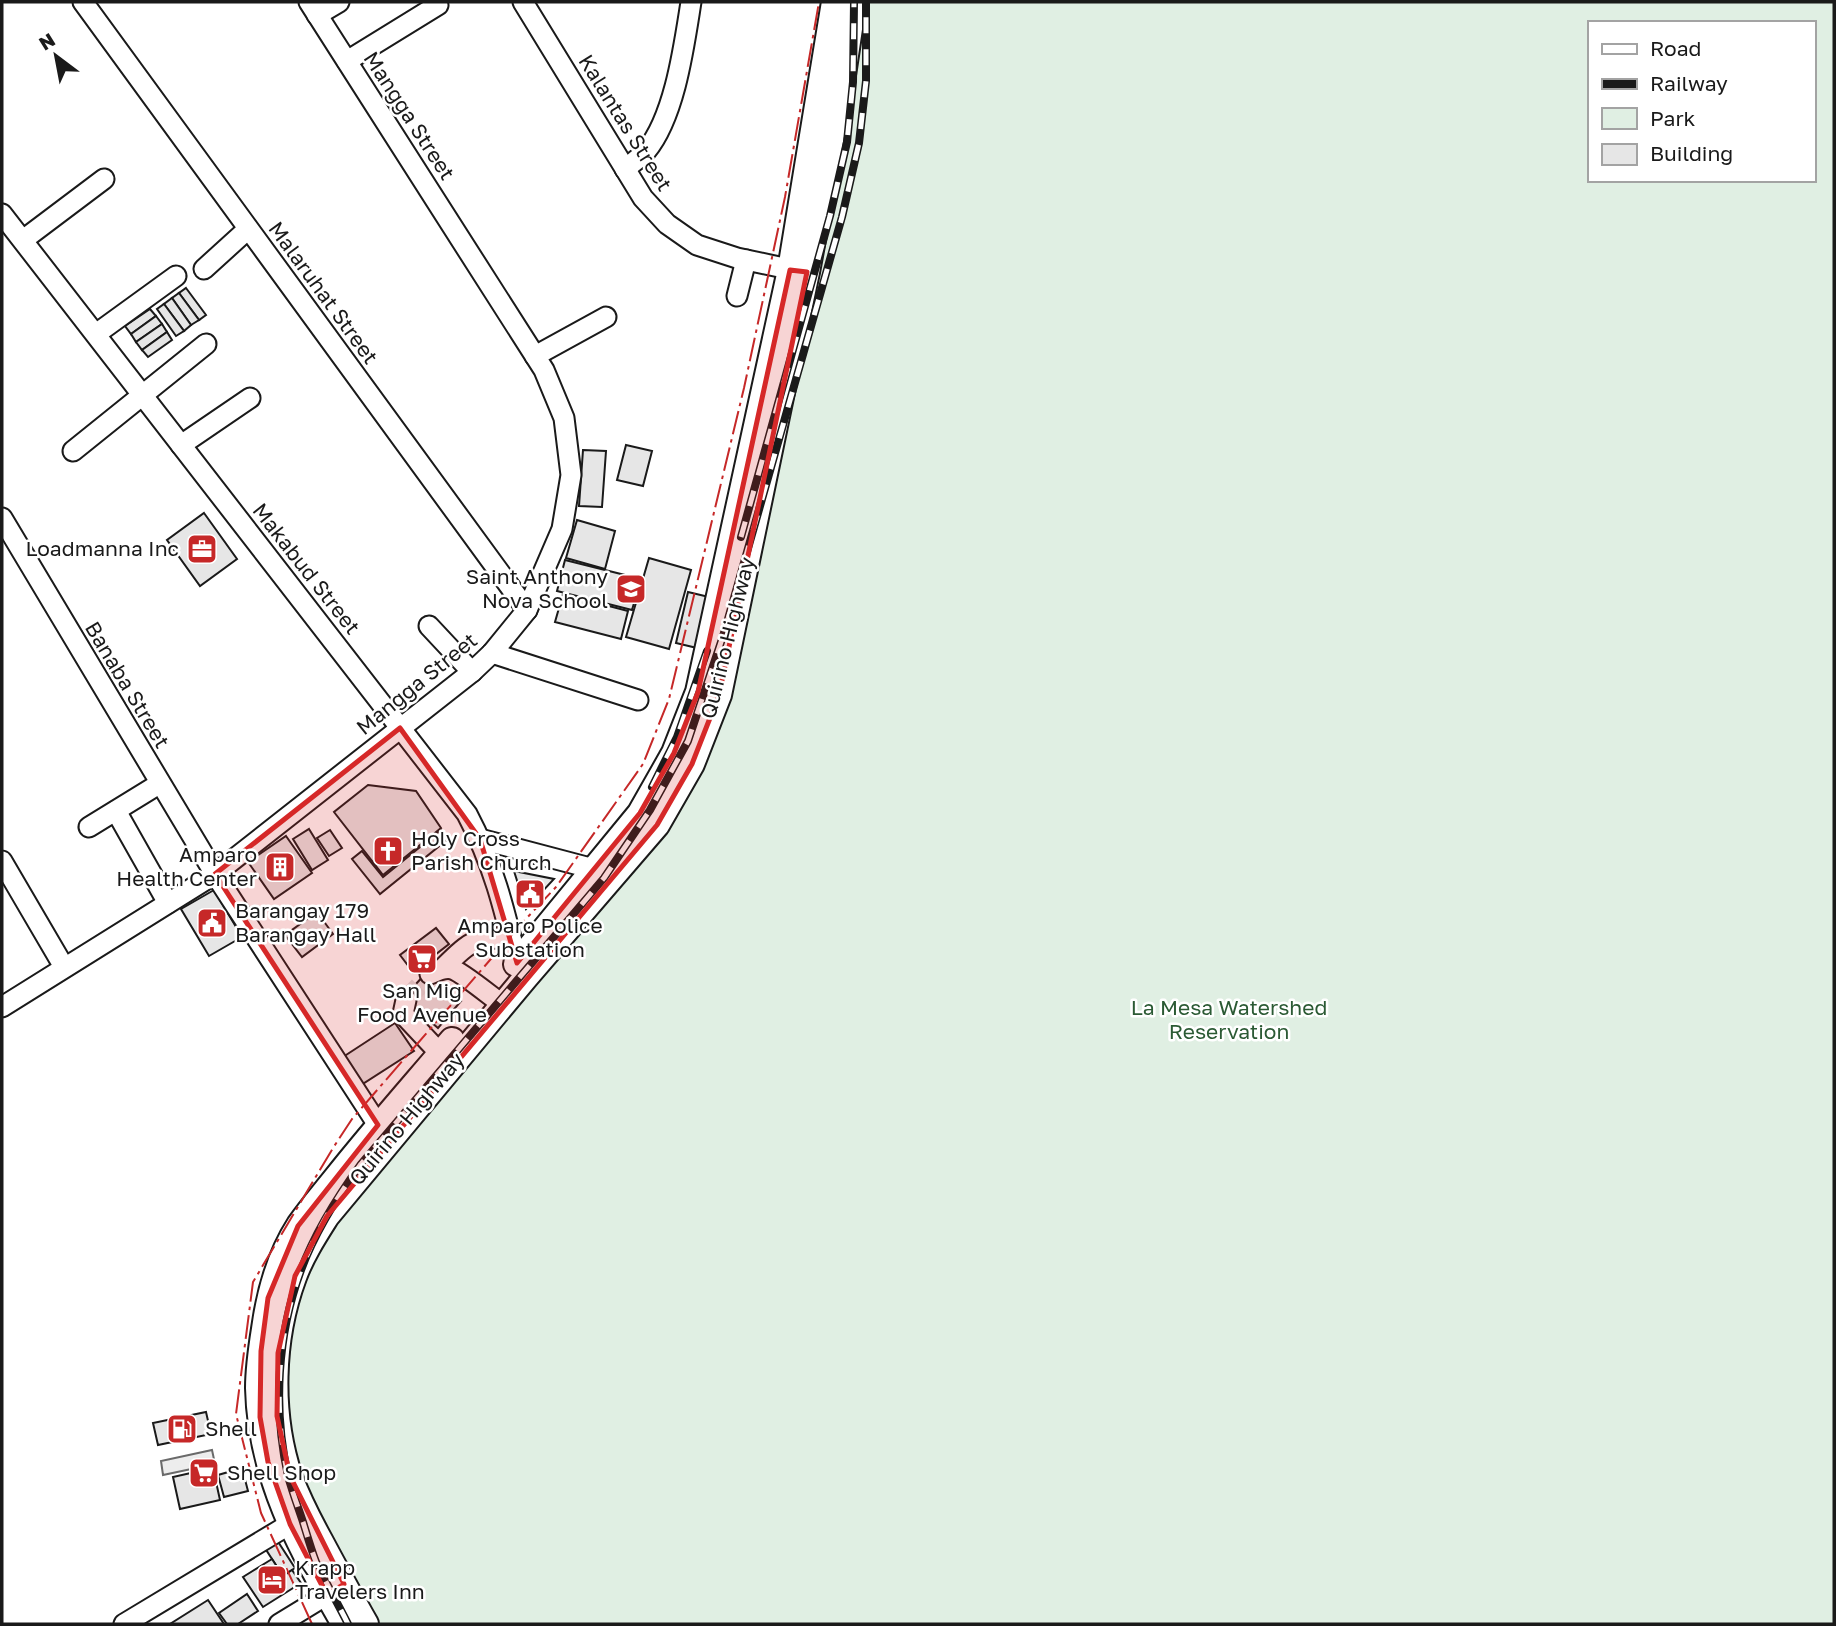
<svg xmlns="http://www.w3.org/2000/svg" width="1836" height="1626" viewBox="0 0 1836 1626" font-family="'Golos Text',sans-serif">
<rect width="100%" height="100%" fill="#fff"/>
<path fill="#e0efe3" stroke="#6a6a6a" stroke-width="2" fill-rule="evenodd" d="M844 2H1834V1624H358L283 1478 286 1273 647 817 689 747ZM1589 23H1813V180H1589Z"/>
<polygon fill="#ededed" stroke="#6a6a6a" stroke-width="2" points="212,1450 215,1464 163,1475 161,1461"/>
<g fill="#e6e6e6" stroke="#1a1a1a" stroke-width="2">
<polygon points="186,288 206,315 199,320 179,293"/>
<polygon points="179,293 199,320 191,325 172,298"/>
<polygon points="172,298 191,325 184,331 164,304"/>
<polygon points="164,304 184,331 176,336 157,309"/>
<polygon points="150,309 156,316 131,334 125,326"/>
<polygon points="156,316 162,324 136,342 131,334"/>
<polygon points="162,324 167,332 142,350 136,342"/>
<polygon points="167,332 172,340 148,357 142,350"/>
<polygon points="626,445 652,451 643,486 617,480"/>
<polygon points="583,450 606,451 602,507 579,506"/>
<polygon points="204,513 237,559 200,586 167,540"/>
<polygon points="577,520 615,531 605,569 566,558"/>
<polygon points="649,558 691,570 669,649 626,637"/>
<polygon points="565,560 641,579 632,610 557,591"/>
<polygon points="688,592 709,597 697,648 676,643"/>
<polygon points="563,594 628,611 621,639 555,622"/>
<polygon points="368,785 416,791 441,828 383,875 334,812"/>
<polygon points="309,829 328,860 312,870 293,839"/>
<polygon points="330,830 342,848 329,856 317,838"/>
<polygon points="441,830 448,839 380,894 352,859 362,851 383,877"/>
<polygon points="286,836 312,873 274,899 248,862"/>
<polygon points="514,871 554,879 526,909"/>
<polygon points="214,890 242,937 209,956 181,909"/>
<polygon points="317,912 333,934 302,957 285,935"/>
<polygon points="436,928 449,944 413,972 400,955"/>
<polygon points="427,972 461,1001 438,1028 403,998"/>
<polygon points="395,1023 414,1051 361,1085 343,1057"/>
<polygon points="206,1412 211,1434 158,1445 153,1423"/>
<polygon points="213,1468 220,1500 180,1509 173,1477"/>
<polygon points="242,1468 248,1491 224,1497 218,1475"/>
<polygon points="275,1537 295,1568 283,1576 263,1545"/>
<polygon points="272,1559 283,1576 292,1570 301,1583 263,1607 243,1577"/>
<polygon points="247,1594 258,1611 238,1624 227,1624 219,1613"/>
<polygon points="208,1600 224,1624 170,1624"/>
</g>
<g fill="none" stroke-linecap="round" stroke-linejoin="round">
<polyline stroke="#ddd" stroke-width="19" stroke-dasharray="19 10" stroke-linecap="butt" points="406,1000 430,974"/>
<g stroke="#1a1a1a" stroke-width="23">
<g id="minor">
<polyline points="83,2 527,610"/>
<polyline points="523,2 643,198 667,224 697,245 737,258 803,272"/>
<polyline points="317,15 339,2"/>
<polyline points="347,61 438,5"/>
<path d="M625 169C632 163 640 158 646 151 675 116 684 46 691 2"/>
<path d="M2 214 467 814C493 863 504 908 517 962L522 970"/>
<polyline points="23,240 104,179"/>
<polyline points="204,269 248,229"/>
<polyline points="737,296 746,260"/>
<polyline points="96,334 176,276"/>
<polyline points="535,356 606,317"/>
<polyline points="181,445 250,398"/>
<polyline points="73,451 206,344"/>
<polyline points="2,518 215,874 378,1125 388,1132"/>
<polyline points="429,626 472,672"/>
<polyline points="492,653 638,700"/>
<polyline points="116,811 168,903"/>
<polyline points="89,827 159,784"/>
<polyline points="480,839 594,869"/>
<polyline points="2,861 64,967"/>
<path d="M442 969C453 959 467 942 483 939 492 938 502 938 511 938"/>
<path d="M430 974C437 971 444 967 452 969 462 972 493 998 503 1005"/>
<polyline points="406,1000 403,1014 450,1064"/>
<polyline points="2,1007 215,874 472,672 492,653 527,610 562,529 571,475 564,418 544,370 309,2"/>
<polyline points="124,1624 290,1524 303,1518"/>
<polyline points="279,1624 338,1588"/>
</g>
</g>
<g stroke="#1a1a1a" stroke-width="28">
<g id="major">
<polyline points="516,964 640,813 674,753 698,692 790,270 834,2"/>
<path d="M344 1624C300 1547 260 1478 258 1388 258 1368 261 1348 264 1329 269 1293 279 1256 299 1225 310 1209 323 1194 335 1179 373 1131 413 1086 452 1040"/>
<path d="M366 1624C350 1596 335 1568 320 1540 309 1520 298 1498 290 1477 269 1414 271 1339 294 1277 302 1255 315 1235 327 1216L526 977 657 825 692 764 719 695 807 272 843 75 854 2"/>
</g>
</g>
<use href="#minor" stroke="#fff" stroke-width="19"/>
<use href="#major" stroke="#fff" stroke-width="24"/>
<g stroke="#1a1a1a" stroke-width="8">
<g id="rail">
<polyline points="741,537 830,216 847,142 853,82 854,2"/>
<polyline points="652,787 677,737 707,651"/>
<path d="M348 1624C338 1604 326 1583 316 1562 311 1549 307 1535 303 1522 298 1507 292 1491 288 1476 273 1409 277 1335 301 1270 315 1232 337 1197 361 1164L604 878 650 810 688 741 724 633 842 217 859 143 866 81V2"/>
</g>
</g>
<use href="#rail" stroke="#fff" stroke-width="5" stroke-dasharray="16" stroke-linecap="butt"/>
<polyline stroke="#c62828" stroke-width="2" stroke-dasharray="24 5 3.5 5" stroke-linecap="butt" points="312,1624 261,1513 236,1414 253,1282 333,1148 352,1119 523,922 556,887 643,764 669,699 744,388 785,197 819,2"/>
</g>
<path fill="#d62828" fill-opacity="0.2" stroke="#d62828" stroke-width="5" stroke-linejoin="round" d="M790 270 807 272 719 695 692 764 657 825 327 1216 295 1276 278 1353 277 1416 290 1476 344 1584 327 1595 290 1524 268 1462 260 1417 261 1351 268 1298 298 1226 378 1125 215 874 400 728 480 839 517 963 640 813 674 753 698 692Z"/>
<defs>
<g id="office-square" transform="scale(1.575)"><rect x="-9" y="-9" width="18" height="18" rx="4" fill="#c62828" stroke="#fff"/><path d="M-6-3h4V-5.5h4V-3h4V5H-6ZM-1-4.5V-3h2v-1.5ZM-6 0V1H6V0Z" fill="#fff"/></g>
<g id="school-square" transform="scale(1.575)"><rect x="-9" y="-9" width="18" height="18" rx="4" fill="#c62828" stroke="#fff"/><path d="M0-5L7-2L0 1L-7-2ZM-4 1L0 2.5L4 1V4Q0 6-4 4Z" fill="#fff"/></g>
<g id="church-square" transform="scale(1.575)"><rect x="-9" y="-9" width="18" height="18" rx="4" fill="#c62828" stroke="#fff"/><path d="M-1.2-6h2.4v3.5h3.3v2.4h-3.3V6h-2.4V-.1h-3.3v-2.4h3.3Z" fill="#fff"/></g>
<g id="building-square" transform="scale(1.575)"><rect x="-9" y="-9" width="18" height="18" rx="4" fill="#c62828" stroke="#fff"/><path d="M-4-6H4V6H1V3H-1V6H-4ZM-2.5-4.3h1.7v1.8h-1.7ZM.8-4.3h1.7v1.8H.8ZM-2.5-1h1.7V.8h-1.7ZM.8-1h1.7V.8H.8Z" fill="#fff"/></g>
<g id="civic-square" transform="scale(1.575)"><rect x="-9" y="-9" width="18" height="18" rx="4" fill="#c62828" stroke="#fff"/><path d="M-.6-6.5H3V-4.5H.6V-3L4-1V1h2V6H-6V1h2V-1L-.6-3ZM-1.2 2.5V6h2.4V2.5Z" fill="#fff"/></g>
<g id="supermarket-square" transform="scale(1.575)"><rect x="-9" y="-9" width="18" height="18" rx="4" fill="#c62828" stroke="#fff"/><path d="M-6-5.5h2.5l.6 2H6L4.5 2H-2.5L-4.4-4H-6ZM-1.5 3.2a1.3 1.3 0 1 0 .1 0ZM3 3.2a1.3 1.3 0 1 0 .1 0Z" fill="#fff"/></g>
<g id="fuel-square" transform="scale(1.575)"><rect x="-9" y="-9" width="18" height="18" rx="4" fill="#c62828" stroke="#fff"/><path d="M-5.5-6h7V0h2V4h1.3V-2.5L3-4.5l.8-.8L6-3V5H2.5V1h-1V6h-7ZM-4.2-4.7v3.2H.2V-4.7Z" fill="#fff"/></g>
<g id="hotel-square" transform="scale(1.575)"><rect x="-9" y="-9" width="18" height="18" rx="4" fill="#c62828" stroke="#fff"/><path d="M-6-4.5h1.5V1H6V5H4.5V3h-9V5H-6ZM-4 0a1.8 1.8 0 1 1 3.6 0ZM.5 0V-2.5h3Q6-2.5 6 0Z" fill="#fff"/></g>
</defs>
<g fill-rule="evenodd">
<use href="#office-square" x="202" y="549"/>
<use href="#school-square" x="631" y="589"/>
<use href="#church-square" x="388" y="851"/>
<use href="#building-square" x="280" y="867"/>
<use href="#civic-square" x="530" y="894"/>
<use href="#civic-square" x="212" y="923"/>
<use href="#supermarket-square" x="422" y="959"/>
<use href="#fuel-square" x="182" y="1429"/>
<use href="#supermarket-square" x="204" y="1473"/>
<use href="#hotel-square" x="272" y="1580"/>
</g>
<g text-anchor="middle" stroke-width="5" stroke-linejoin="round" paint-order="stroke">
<g font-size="21" fill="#1a1a1a" stroke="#fff">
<text transform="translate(409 116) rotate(57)" y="7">Mangga Street</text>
<text transform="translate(625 123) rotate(58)" y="7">Kalantas Street</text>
<text transform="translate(323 293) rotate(54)" y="7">Malaruhat Street</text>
<text transform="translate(306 569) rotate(52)" y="7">Makabud Street</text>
<text transform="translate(728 638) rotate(-76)" y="7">Quirino Highway</text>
<text transform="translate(417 684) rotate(-39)" y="7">Mangga Street</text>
<text transform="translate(127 685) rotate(59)" y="7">Banaba Street</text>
<text transform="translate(407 1119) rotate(-50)" y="7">Quirino Highway</text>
</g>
<g font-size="21" fill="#1a1a1a" stroke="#fff" text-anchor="start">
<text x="179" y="556" text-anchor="end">Loadmanna Inc</text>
<text x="608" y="584" text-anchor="end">Saint Anthony<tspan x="608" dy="24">Nova School</tspan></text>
<text x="411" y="846">Holy Cross<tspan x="411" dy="24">Parish Church</tspan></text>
<text x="257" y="862" text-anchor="end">Amparo<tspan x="257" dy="24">Health Center</tspan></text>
<text x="235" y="918">Barangay 179<tspan x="235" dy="24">Barangay Hall</tspan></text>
<text x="530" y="933" text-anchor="middle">Amparo Police<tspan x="530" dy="24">Substation</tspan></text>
<text x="422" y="998" text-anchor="middle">San Mig<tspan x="422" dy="24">Food Avenue</tspan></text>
<text x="205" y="1436">Shell</text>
<text x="227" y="1480">Shell Shop</text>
<text x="295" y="1575">Krapp<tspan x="295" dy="24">Travelers Inn</tspan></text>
</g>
<g font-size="21" fill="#2b5a34" stroke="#fff">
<text x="1229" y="1015">La Mesa Watershed<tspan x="1229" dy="24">Reservation</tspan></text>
</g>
</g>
<rect width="1836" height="1626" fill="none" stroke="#1a1a1a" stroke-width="7"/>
<rect x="1588" y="21" width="228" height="161" fill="#ffffff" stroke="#a3a3a3" stroke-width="2"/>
<rect x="1602" y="44" width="35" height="10" fill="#ffffff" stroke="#a3a3a3" stroke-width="2"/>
<text x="1650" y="56" font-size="21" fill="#1a1a1a">Road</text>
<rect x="1602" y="79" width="35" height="10" fill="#1a1a1a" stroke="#a3a3a3" stroke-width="2"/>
<text x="1650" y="91" font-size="21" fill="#1a1a1a">Railway</text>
<rect x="1602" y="108" width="35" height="21" fill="#e0efe3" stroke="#a3a3a3" stroke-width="2"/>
<text x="1650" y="126" font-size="21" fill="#1a1a1a">Park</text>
<rect x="1602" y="144" width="35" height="21" fill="#e6e6e6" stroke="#a3a3a3" stroke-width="2"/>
<text x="1650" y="161" font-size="21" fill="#1a1a1a">Building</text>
<g transform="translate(56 56) rotate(328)" stroke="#ffffff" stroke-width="5" paint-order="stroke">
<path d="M0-5L12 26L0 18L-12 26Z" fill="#1a1a1a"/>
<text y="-10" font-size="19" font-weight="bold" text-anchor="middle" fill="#1a1a1a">N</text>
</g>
</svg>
